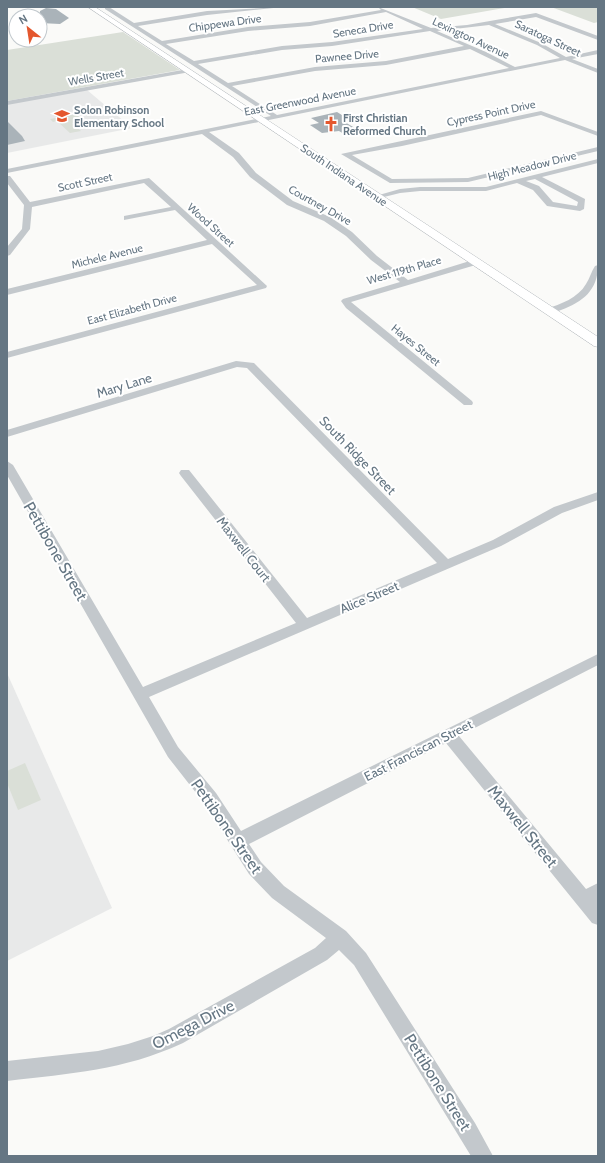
<svg xmlns="http://www.w3.org/2000/svg" width="605" height="1163" viewBox="0 0 605 1163" font-family="Cabin,sans-serif">
<rect width="100%" height="100%" fill="#fafaf8"/>
<g fill="#e8e9e9">
<polygon points="87,90 132,128 7,153 7,104"/>
<polygon points="7,673 112,908 7,961"/>
</g>
<g fill="#dadfd7">
<polygon points="412,7 510,7 441,19"/>
<polygon points="551,7 598,7 598,22 594,23"/>
<polygon points="123,32 180,70 7,101 7,50"/>
<polygon points="76,114 83,121 72,123 81,131 70,133 57,121 53,122 50,119"/>
<polygon points="25,763 41,800 18,810 7,783 7,771"/>
</g>
<g fill="#aab3b9">
<polygon points="46,8 56,9 69,18 60,24 40,23 40,11"/>
<polygon points="337,112 350,120 343,121 360,131 344,134 339,131 322,133 310,125 319,123 311,118"/>
<polygon points="7,121 22,136 25,141 7,145"/>
</g>
<g fill="none" stroke-linecap="round" stroke-linejoin="round">
<g stroke="#b5babe" stroke-width="1">
<polygon id="major" points="88,7 95,7 598,337 598,347 594,346"/>
</g>
<g fill="#c3c8cc" fill-rule="evenodd">
<path d="M105 7H109L134 23 207 11 283 7 207 15 138 26 162 41 248 27 310 22 381 10 378 7 431 28 467 25 536 13 598 36V40L536 17 495 24 541 43 566 57 598 50V54L572 59 598 69V73L565 60 209 132 239 153 256 173 293 201 330 217 352 232 377 256 408 280 473 260H479V264L351 302 472 401 473 403 472 405H464L346 308 341 301 343 299 400 282 371 260 346 236 324 221 287 205 250 177 233 157 202 134 7 173V169L271 116 105 9ZM386 12 423 29 332 42 282 46 194 61 166 44 248 31 310 26ZM489 25 537 45 560 58 515 67 486 52 437 31ZM430 31 464 46 386 61 315 67 228 83 198 64 282 50 332 46ZM470 49 509 68 277 115 232 86 315 71 386 65Z"/>
<polygon points="188,69 191,71 190,72 7,105 7,101"/>
<polygon points="541,111 598,132 598,136 541,115 402,146 352,155 392,179 468,178 598,147 598,151 468,182 390,183 341,154"/>
<path d="M598 159V163L542 177 585 199 584 209 580 211 547 206 533 190 517 183 486 191H420L400 193 376 199 372 197 400 189 420 187H486ZM535 179 578 202 577 206 553 202 539 186 526 181Z"/>
<polygon points="7,176 10,176 30,202 149,178 267,286 266,288 7,358 7,352 257,285 212,244 7,295 7,289 207,240 175,210 124,220 124,216 171,207 144,183 32,207 30,229 10,255 7,256 7,247 22,229 24,205 7,183"/>
<path d="M598 265C598 290 583 302 561 310 556 312 551 314 546 313V309C561 304 578 298 586 284 590 278 591 272 595 266Z"/>
<path d="M236 361 254 363 448 559 493 540 554 507 598 492V500L562 513 501 546 149 697 178 747 216 793 241 831 598 654V665L459 736 586 889 598 883V901L597 902 598 925 592 923 446 743 249 844 261 862 284 886 346 931 366 953 475 1123 493 1156H471L354 965 339 950 327 960 183 1043C122 1071 72 1073 7 1081V1061L98 1051 128 1044 153 1036 169 1029 315 948 326 938 272 898 249 874 204 803 168 757 7 475V461L13 465 143 687 296 623 181 476 179 473 181 470H189L307 618 437 563 247 368 237 367 7 437V430Z"/>
</g>
<use href="#major" fill="#fff" fill-rule="evenodd"/>
</g>
<defs>
<g id="school-bare" transform="scale(1.2)"><path d="M0-5L7-2L0 1L-7-2ZM-4 1L0 2.5L4 1V4Q0 6-4 4Z" fill="#e4572e" stroke="#fff" stroke-width="2.5" paint-order="stroke"/></g>
<g id="church-bare" transform="scale(1.2)"><path d="M-1.2-6h2.4v3.5h3.3v2.4h-3.3V6h-2.4V-.1h-3.3v-2.4h3.3Z" fill="#e4572e" stroke="#fff" stroke-width="2.5" paint-order="stroke"/></g>
</defs>
<g fill-rule="evenodd">
<use href="#school-bare" x="62" y="116"/>
<use href="#church-bare" x="331" y="124"/>
</g>
<g text-anchor="middle" stroke-width="4" stroke-linejoin="round" paint-order="stroke">
<g font-size="11" fill="#657683" stroke="#fff">
<text transform="translate(225 23) rotate(-8)" y="4">Chippewa Drive</text>
<text transform="translate(363 29) rotate(-9)" y="4">Seneca Drive</text>
<text transform="translate(471 38) rotate(25)" y="4">Lexington Avenue</text>
<text transform="translate(548 38) rotate(25)" y="4">Saratoga Street</text>
<text transform="translate(347 56) rotate(-5)" y="4">Pawnee Drive</text>
<text transform="translate(96 77) rotate(-10)" y="4">Wells Street</text>
<text transform="translate(300 101) rotate(-11)" y="4">East Greenwood Avenue</text>
<text transform="translate(491 113) rotate(-12)" y="4">Cypress Point Drive</text>
<text transform="translate(532 166) rotate(-14)" y="4">High Meadow Drive</text>
<text transform="translate(344 175) rotate(34)" y="4">South Indiana Avenue</text>
<text transform="translate(85 182) rotate(-12)" y="4">Scott Street</text>
<text transform="translate(320 205) rotate(29)" y="4">Courtney Drive</text>
<text transform="translate(211 225) rotate(42)" y="4">Wood Street</text>
<text transform="translate(107 256) rotate(-14)" y="4">Michele Avenue</text>
<text transform="translate(404 270) rotate(-16)" y="4">West 119th Place</text>
<text transform="translate(132 309) rotate(-15)" y="4">East Elizabeth Drive</text>
<text transform="translate(416 345) rotate(39)" y="4">Hayes Street</text>
</g>
<g font-size="11" font-weight="bold" fill="#657683" stroke="#fff" text-anchor="start">
<text x="74" y="114">Solon Robinson<tspan x="74" dy="13">Elementary School</tspan></text>
<text x="343" y="122">First Christian<tspan x="343" dy="13">Reformed Church</tspan></text>
</g>
<g font-size="13" fill="#657683" stroke="#fff">
<text transform="translate(124 385) rotate(-17)" y="5">Mary Lane</text>
<text transform="translate(358 455) rotate(46)" y="5">South Ridge Street</text>
<text transform="translate(244 549) rotate(52)" y="5">Maxwell Court</text>
<text transform="translate(369 597) rotate(-23)" y="5">Alice Street</text>
<text transform="translate(418 750) rotate(-27)" y="5">East Franciscan Street</text>
</g>
<g font-size="16" fill="#657683" stroke="#fff">
<text transform="translate(56 551) rotate(60)" y="6">Pettibone Street</text>
<text transform="translate(227 826) rotate(55)" y="6">Pettibone Street</text>
<text transform="translate(523 826) rotate(51)" y="6">Maxwell Street</text>
<text transform="translate(193 1024) rotate(-27)" y="6">Omega Drive</text>
<text transform="translate(438 1082) rotate(58)" y="6">Pettibone Street</text>
</g>
</g>
<rect width="605" height="1163" fill="none" stroke="#657683" stroke-width="16"/>
<g transform="translate(28 28) rotate(330)"><circle r="19" fill="#ffffff" stroke="#c1c8cd"/>
<path d="M0-3L7 15L0 10L-7 15Z" fill="#e4572e"/>
<text y="-6" font-size="11" font-weight="bold" text-anchor="middle" fill="#657683">N</text>
</g>
</svg>
